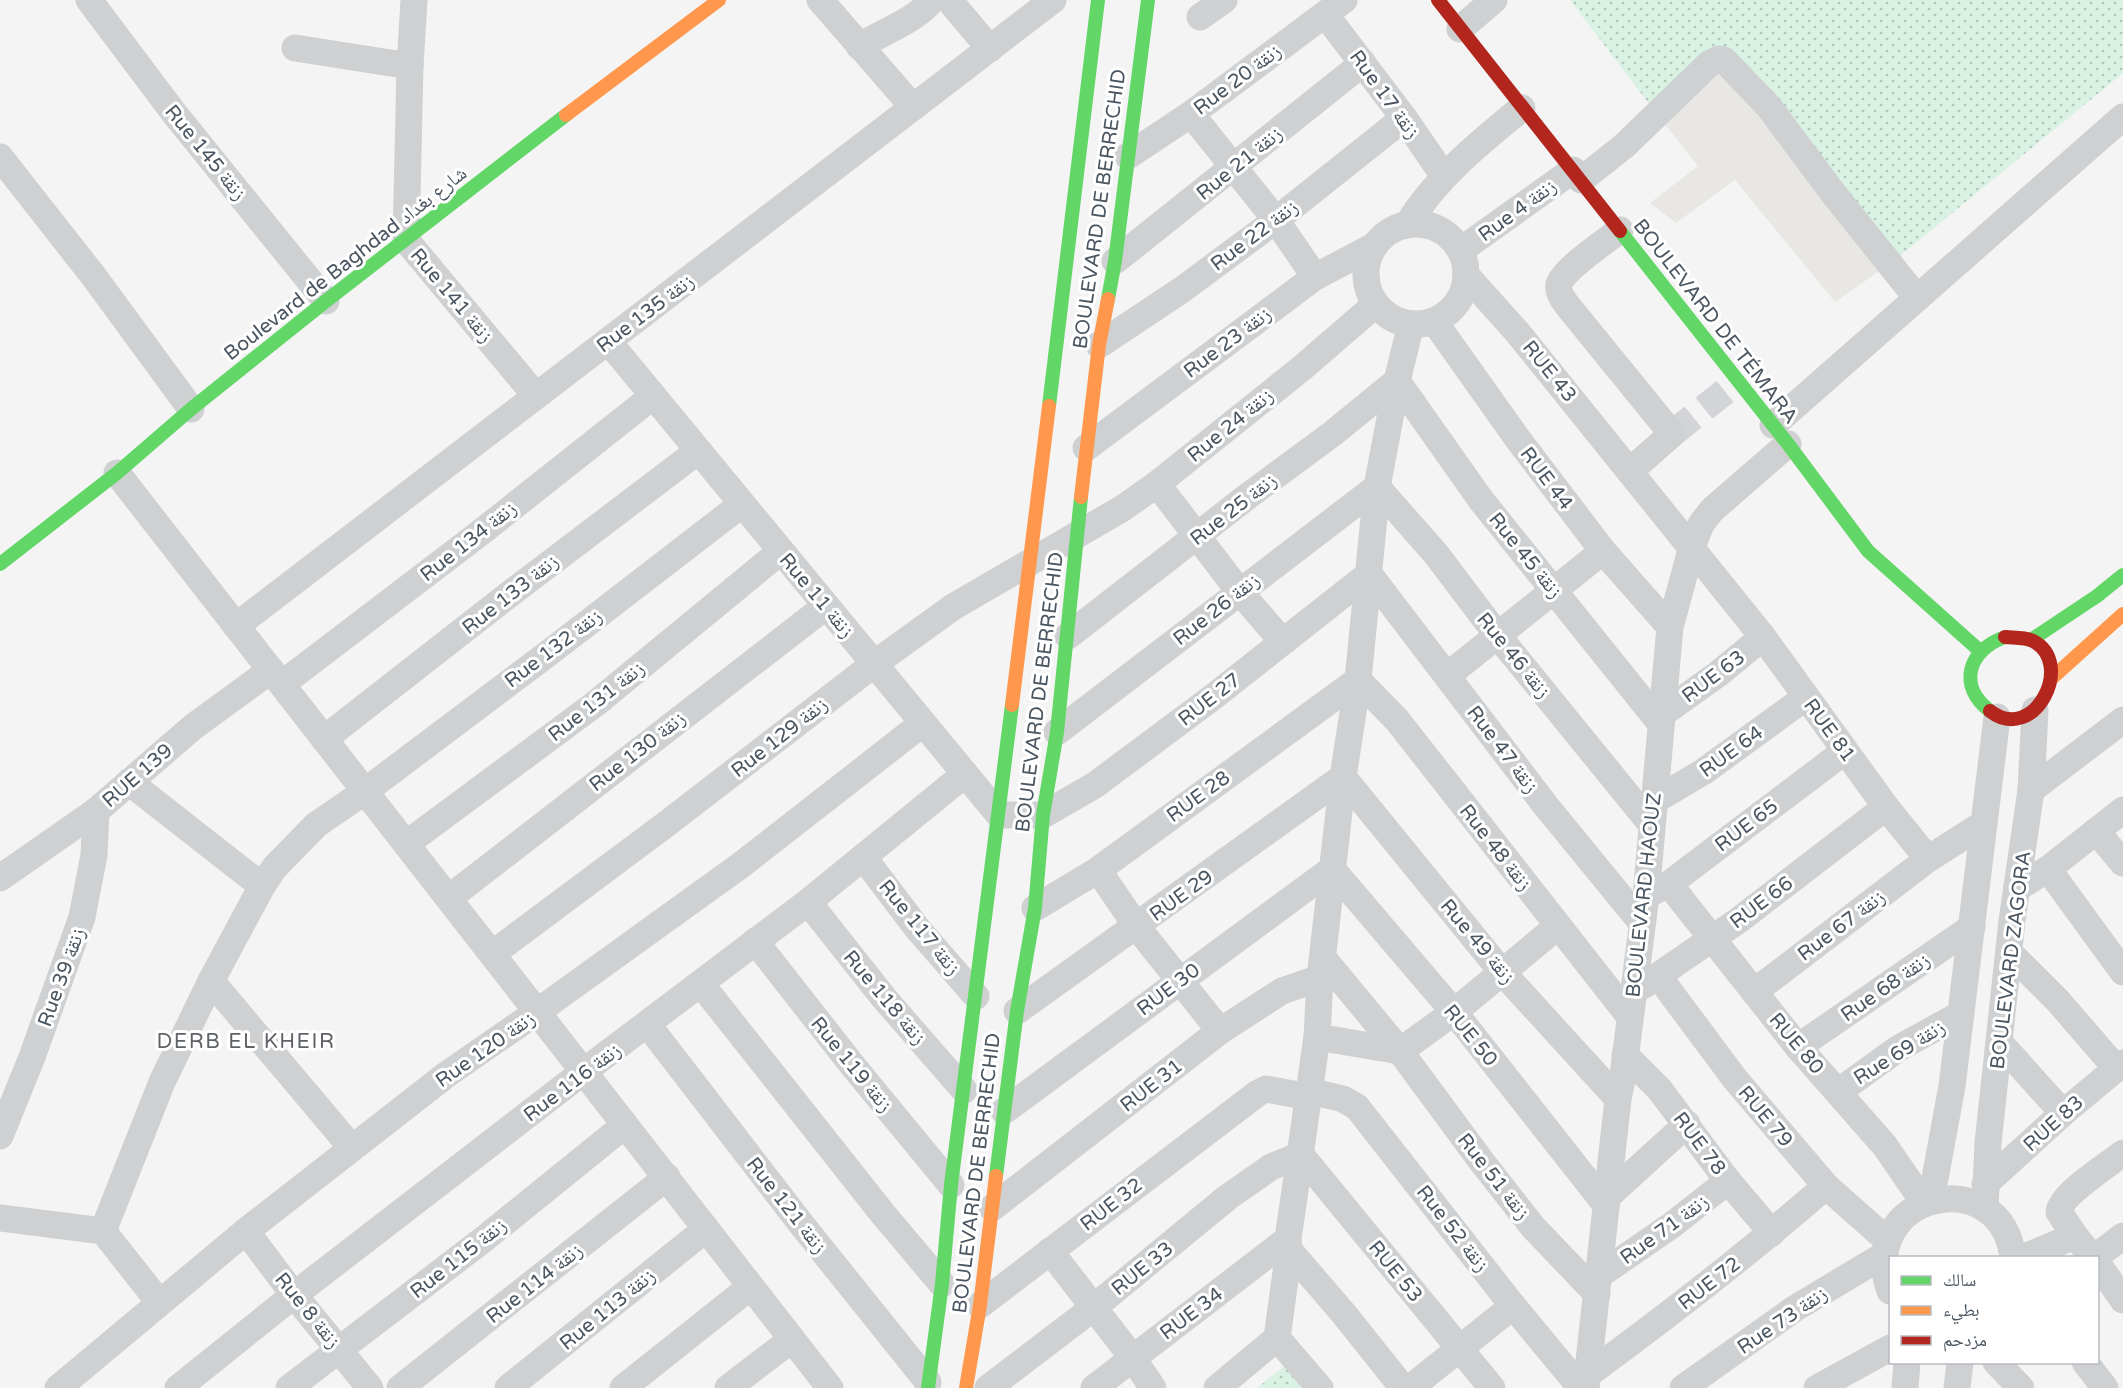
<svg xmlns="http://www.w3.org/2000/svg" width="2123" height="1388" viewBox="0 0 2123 1388" font-family="'Varela Round','Noto Naskh Arabic',sans-serif">
<defs>
<pattern id="green-dots" width="8" height="8" patternUnits="userSpaceOnUse" patternTransform="scale(1.5)"><rect width="8" height="8" fill="#d9f2e3"/><path d="M2 2h.1M6 6h.1" fill="none" stroke="#b2c7bb" stroke-width="1.8" stroke-linecap="round"/></pattern>
</defs>
<rect width="100%" height="100%" fill="#f4f4f4"/>
<polygon fill="#e8e7e3" points="1718,54 1895,260 1835,302 1735,180 1676,223 1650,203 1698,166 1653,109"/>
<g fill="url(#green-dots)">
<polygon points="1570,0 2123,0 2123,73 1895,260 1719,55 1653,109"/>
<polygon points="1292,1360 1314,1388 1257,1388"/>
</g>
<g fill="none" stroke-linecap="round" stroke-linejoin="round">
<polyline stroke="#d2d4d7" stroke-width="27" stroke-dasharray="27 14" stroke-linecap="butt" points="1672,434 1738,381"/>
<g stroke="#ced0d2" stroke-width="27">
<polyline points="89,0 174,113 326,301"/>
<polyline points="414,0 410,66 406,240 536,396"/>
<polyline points="820,0 913,107"/>
<polyline points="949,0 990,49"/>
<polyline points="1325,14 1404,118 1444,176"/>
<polyline points="1200,17 1224,0"/>
<polyline points="1460,29 1494,0"/>
<path d="M859 46C880 34 918 19 932 0"/>
<polyline points="295,48 410,66"/>
<polyline points="1191,114 1276,220 1315,277"/>
<polyline points="1128,156 1191,114 1344,0"/>
<polyline points="0,157 95,278 191,409"/>
<polyline points="1581,180 1624,146 1709,64 1719,59 1724,60 1769,107 1833,193 1917,298"/>
<circle cx="1416" cy="274" r="50"/>
<path d="M1407 225C1437 177 1479 143 1522 108"/>
<path d="M1620 230C1607 240 1564 269 1559 284 1557 292 1563 299 1567 305L1672 434 1630 471"/>
<polyline points="1461,250 1573,170"/>
<polyline points="1115,261 1363,63"/>
<polyline points="1466,275 1518,333 1763,637 1886,807 1928,859"/>
<polyline points="1434,321 1517,438 1603,551 1670,627"/>
<polyline points="608,341 999,815 1043,815 1095,785 1213,697 1369,574 1546,806 1641,922"/>
<polyline points="1099,345 1183,289 1276,220 1404,118"/>
<polyline points="1773,425 2123,117"/>
<polyline points="1086,448 1315,277 1374,246"/>
<polyline points="117,473 830,1388"/>
<polyline points="1157,484 1239,591 1282,641"/>
<polyline points="236,626 1053,0"/>
<polyline points="1068,636 1248,496 1332,434 1397,381 1481,500 1661,724"/>
<polyline points="1448,675 1603,551"/>
<polyline points="282,684 480,533 653,396"/>
<polyline points="1662,714 1718,674 1763,637"/>
<polyline points="1057,732 1377,487 1436,554 1498,636 1651,824"/>
<polyline points="324,739 511,593 698,451"/>
<polyline points="129,782 262,886"/>
<polyline points="2031,790 2123,720"/>
<polyline points="1654,801 1703,772 1806,697"/>
<polyline points="2096,831 2123,863"/>
<polyline points="406,844 595,704 781,551"/>
<polyline points="864,858 917,928 976,996"/>
<polyline points="2048,869 2123,972"/>
<polyline points="1098,870 1137,927 1220,1031"/>
<polyline points="0,878 96,811 193,727 271,670"/>
<polyline points="1669,884 1798,1047 1885,1146 1924,1203"/>
<polyline points="2017,888 2048,869 2123,810"/>
<polyline points="1653,892 1669,884 1845,751"/>
<polyline points="449,898 826,606"/>
<polyline points="808,902 884,998 964,1090"/>
<polyline points="1035,908 1098,870 1358,680 1397,720 1630,1017"/>
<polyline points="755,941 853,1066 951,1185"/>
<polyline points="2010,953 2058,1001 2116,1068"/>
<polyline points="492,954 665,825 874,664 953,607 1123,508 1157,484 1302,368 1376,304"/>
<polyline points="1323,958 1400,1051 1482,1162 1533,1227 1597,1294"/>
<polyline points="1659,977 1735,1079 1826,1186 1888,1241"/>
<polyline points="211,981 352,1148"/>
<polyline points="701,984 883,1214 942,1284"/>
<polyline points="1643,986 1739,920 1886,807"/>
<polyline points="1754,992 1928,859 1983,824"/>
<polyline points="1017,1011 1343,777 1502,972 1618,1099"/>
<polyline points="648,1025 802,1225 928,1382"/>
<polyline points="1317,1037 1400,1051 1454,1012 1558,926"/>
<polyline points="2000,1043 2063,1113"/>
<polyline points="1798,1047 1972,927"/>
<polyline points="1625,1055 1660,1090 1728,1181 1772,1233"/>
<polyline points="1310,1091 1343,1099 1357,1107 1513,1306 1581,1388"/>
<polyline points="1838,1092 1899,1048 1961,1014"/>
<polyline points="1004,1111 1332,869 1454,1012 1606,1205"/>
<polyline points="0,1136 32,1057 82,917 94,855 96,811"/>
<polyline points="1985,1184 2063,1113 2123,1063"/>
<polyline points="1608,1196 1687,1124"/>
<polyline points="1931,1200 1952,1086 1997,717"/>
<polyline points="992,1208 1220,1031 1282,991 1320,978"/>
<polyline points="1985,1209 1988,1143 2012,921 2031,790 2035,710"/>
<polyline points="0,1218 103,1231 159,1302"/>
<polyline points="103,1231 162,1082 211,981 262,886 275,867 316,825 364,792 550,652 742,504"/>
<polyline points="246,1231 294,1295 370,1388"/>
<polyline points="1289,1250 1344,1314 1403,1388"/>
<polyline points="1050,1251 1132,1357 1153,1388"/>
<polyline points="2022,1258 2075,1236"/>
<path d="M2093 1258 2075 1236 2059 1212C2061 1194 2108 1165 2123 1153"/>
<polyline points="2094,1258 2123,1236"/>
<polyline points="2098,1264 2123,1300"/>
<polyline points="1598,1276 1672,1225 1728,1181"/>
<path d="M1890 1291C1855 1194 2001 1159 2013 1258"/>
<polyline points="980,1305 1258,1093 1266,1089 1309,1097"/>
<polyline points="1277,1338 1289,1250 1288,1239 1317,1037 1320,978 1343,777 1358,680 1377,487 1397,381 1411,324"/>
<polyline points="1277,1338 1320,1388"/>
<polyline points="1996,1362 2021,1388"/>
<polyline points="2085,1362 2105,1388"/>
<path d="M1587 1375C1669 1315 1749 1253 1826 1186"/>
<polyline points="58,1388 246,1231 446,1075 537,1012 741,865 923,723"/>
<polyline points="178,1388 294,1295 583,1072 808,902 965,774"/>
<polyline points="289,1388 484,1239 625,1125"/>
<polyline points="400,1388 667,1177"/>
<polyline points="508,1388 706,1229"/>
<polyline points="623,1388 750,1287"/>
<polyline points="728,1388 791,1340"/>
<polyline points="988,1388 1093,1308 1228,1197 1271,1167 1301,1155 1492,1388"/>
<polyline points="1094,1388 1288,1239"/>
<polyline points="1217,1388 1277,1338"/>
<polyline points="1410,1388 1513,1306"/>
<polyline points="1586,1388 1618,1099 1623,1075 1646,896 1670,627 1691,550 1701,524 1712,510 1788,444"/>
<polyline points="1683,1388 1794,1309 1884,1255"/>
<polyline points="1817,1388 1890,1348"/>
<polyline points="1905,1388 1907,1362"/>
<polyline points="1957,1388 1960,1362"/>
</g>
<g stroke="#63d668" stroke-width="14">
<polyline points="1620,231 1788,444 1868,551 1980,651"/>
<polyline points="1108,299 1115,261 1148,0"/>
<polyline points="1049,406 1098,0"/>
<polyline points="0,564 117,473 191,409 326,301 566,115"/>
<polyline points="2031,640 2097,596 2123,575"/>
<path d="M1990 711C1957 686 1968 650 2005 637"/>
<polyline points="996,1176 1017,1011 1035,908 1043,815 1057,732 1081,497"/>
<polyline points="928,1388 942,1284 951,1185 1012,705"/>
</g>
<g stroke="#ff974d" stroke-width="14">
<polyline points="566,115 719,0"/>
<polyline points="1081,497 1099,345 1108,299"/>
<polyline points="2052,678 2123,614"/>
<polyline points="1012,705 1049,406"/>
<polyline points="966,1388 980,1305 996,1176"/>
</g>
<g stroke="#b3261e" stroke-width="14">
<polyline points="1438,0 1620,231"/>
<path d="M1990 711C2034 745 2076 663 2033 641 2025 637 2014 638 2005 637"/>
</g>
</g>
<g text-anchor="middle" stroke-width="6" stroke-linejoin="round" paint-order="stroke">
<g font-size="20" fill="#4a5661" stroke="#fff">
<text transform="translate(1237 79) rotate(-37)" y="7">Rue 20 زنقة</text>
<text transform="translate(1385 94) rotate(54)" y="7">Rue 17 زنقة</text>
<text transform="translate(206 152) rotate(51)" y="7">Rue 145 زنقة</text>
<text transform="translate(1239 163) rotate(-39)" y="7">Rue 21 زنقة</text>
<text transform="translate(1099 209) rotate(-82)" y="7">BOULEVARD DE BERRECHID</text>
<text transform="translate(1517 210) rotate(-36)" y="7">Rue 4 زنقة</text>
<text transform="translate(1254 235) rotate(-37)" y="7">Rue 22 زنقة</text>
<text transform="translate(345 263) rotate(-38)" y="7">Boulevard de Baghdad شارع بغداد</text>
<text transform="translate(452 295) rotate(50)" y="7">Rue 141 زنقة</text>
<text transform="translate(645 313) rotate(-37)" y="7">Rue 135 زنقة</text>
<text transform="translate(1716 321) rotate(52)" y="7">BOULEVARD DE TÉMARA</text>
<text transform="translate(1227 342) rotate(-37)" y="7">Rue 23 زنقة</text>
<text transform="translate(1550 371) rotate(51)" y="7">RUE 43</text>
<text transform="translate(1230 425) rotate(-39)" y="7">Rue 24 زنقة</text>
<text transform="translate(1547 478) rotate(53)" y="7">RUE 44</text>
<text transform="translate(1233 509) rotate(-38)" y="7">Rue 25 زنقة</text>
<text transform="translate(468 541) rotate(-38)" y="7">Rue 134 زنقة</text>
<text transform="translate(1526 555) rotate(51)" y="7">Rue 45 زنقة</text>
<text transform="translate(510 594) rotate(-38)" y="7">Rue 133 زنقة</text>
<text transform="translate(817 595) rotate(50)" y="7">Rue 11 زنقة</text>
<text transform="translate(1216 609) rotate(-38)" y="7">Rue 26 زنقة</text>
<text transform="translate(553 648) rotate(-37)" y="7">Rue 132 زنقة</text>
<text transform="translate(1514 655) rotate(51)" y="7">Rue 46 زنقة</text>
<text transform="translate(1713 676) rotate(-37)" y="7">RUE 63</text>
<text transform="translate(1039 692) rotate(-83)" y="7">BOULEVARD DE BERRECHID</text>
<text transform="translate(1209 699) rotate(-38)" y="7">RUE 27</text>
<text transform="translate(596 701) rotate(-38)" y="7">Rue 131 زنقة</text>
<text transform="translate(1830 730) rotate(54)" y="7">RUE 81</text>
<text transform="translate(779 737) rotate(-38)" y="7">Rue 129 زنقة</text>
<text transform="translate(1503 749) rotate(53)" y="7">Rue 47 زنقة</text>
<text transform="translate(637 751) rotate(-38)" y="7">Rue 130 زنقة</text>
<text transform="translate(1731 751) rotate(-36)" y="7">RUE 64</text>
<text transform="translate(137 775) rotate(-41)" y="7">RUE 139</text>
<text transform="translate(1198 796) rotate(-36)" y="7">RUE 28</text>
<text transform="translate(1746 825) rotate(-37)" y="7">RUE 65</text>
<text transform="translate(1496 847) rotate(52)" y="7">Rue 48 زنقة</text>
<text transform="translate(1181 895) rotate(-36)" y="7">RUE 29</text>
<text transform="translate(1643 895) rotate(-84)" y="7">BOULEVARD HAOUZ</text>
<text transform="translate(1761 902) rotate(-37)" y="7">RUE 66</text>
<text transform="translate(1841 925) rotate(-37)" y="7">Rue 67 زنقة</text>
<text transform="translate(920 927) rotate(51)" y="7">Rue 117 زنقة</text>
<text transform="translate(1478 941) rotate(50)" y="7">Rue 49 زنقة</text>
<text transform="translate(2010 960) rotate(-83)" y="7">BOULEVARD ZAGORA</text>
<text transform="translate(61 977) rotate(-70)" y="7">Rue 39 زنقة</text>
<text transform="translate(1885 987) rotate(-35)" y="7">Rue 68 زنقة</text>
<text transform="translate(1168 989) rotate(-37)" y="7">RUE 30</text>
<text transform="translate(885 997) rotate(50)" y="7">Rue 118 زنقة</text>
<text transform="translate(1471 1035) rotate(51)" y="7">RUE 50</text>
<text transform="translate(1797 1043) rotate(50)" y="7">RUE 80</text>
<text transform="translate(485 1049) rotate(-35)" y="7">Rue 120 زنقة</text>
<text transform="translate(1899 1052) rotate(-32)" y="7">Rue 69 زنقة</text>
<text transform="translate(852 1064) rotate(51)" y="7">Rue 119 زنقة</text>
<text transform="translate(572 1082) rotate(-37)" y="7">Rue 116 زنقة</text>
<text transform="translate(1151 1085) rotate(-38)" y="7">RUE 31</text>
<text transform="translate(1766 1116) rotate(50)" y="7">RUE 79</text>
<text transform="translate(2053 1123) rotate(-42)" y="7">RUE 83</text>
<text transform="translate(1700 1143) rotate(53)" y="7">RUE 78</text>
<text transform="translate(976 1173) rotate(-83)" y="7">BOULEVARD DE BERRECHID</text>
<text transform="translate(1494 1176) rotate(52)" y="7">Rue 51 زنقة</text>
<text transform="translate(1111 1204) rotate(-38)" y="7">RUE 32</text>
<text transform="translate(787 1205) rotate(52)" y="7">Rue 121 زنقة</text>
<text transform="translate(1453 1228) rotate(52)" y="7">Rue 52 زنقة</text>
<text transform="translate(1664 1229) rotate(-36)" y="7">Rue 71 زنقة</text>
<text transform="translate(458 1258) rotate(-38)" y="7">Rue 115 زنقة</text>
<text transform="translate(1142 1268) rotate(-39)" y="7">RUE 33</text>
<text transform="translate(1396 1271) rotate(51)" y="7">RUE 53</text>
<text transform="translate(534 1283) rotate(-38)" y="7">Rue 114 زنقة</text>
<text transform="translate(1709 1283) rotate(-38)" y="7">RUE 72</text>
<text transform="translate(607 1309) rotate(-39)" y="7">Rue 113 زنقة</text>
<text transform="translate(308 1310) rotate(51)" y="7">Rue 8 زنقة</text>
<text transform="translate(1191 1313) rotate(-37)" y="7">RUE 34</text>
<text transform="translate(1782 1320) rotate(-34)" y="7">Rue 73 زنقة</text>
</g>
<g font-size="21" letter-spacing="1.5" fill="#5f6368" stroke="#fff">
<text x="246" y="1048">DERB EL KHEIR</text>
</g>
</g>
<rect x="1889" y="1256" width="210" height="108" fill="#ffffff" stroke="#b7bbc0" stroke-width="1.5"/>
<rect x="1901" y="1276" width="30" height="9" fill="#63d668" stroke="#b7bbc0" stroke-width="1.5"/>
<text x="1943" y="1286" font-size="18" fill="#4a5661">سالك</text>
<rect x="1901" y="1306" width="30" height="9" fill="#ff974d" stroke="#b7bbc0" stroke-width="1.5"/>
<text x="1943" y="1316" font-size="18" fill="#4a5661">بطيء</text>
<rect x="1901" y="1336" width="30" height="9" fill="#b3261e" stroke="#b7bbc0" stroke-width="1.5"/>
<text x="1943" y="1346" font-size="18" fill="#4a5661">مزدحم</text>
</svg>
